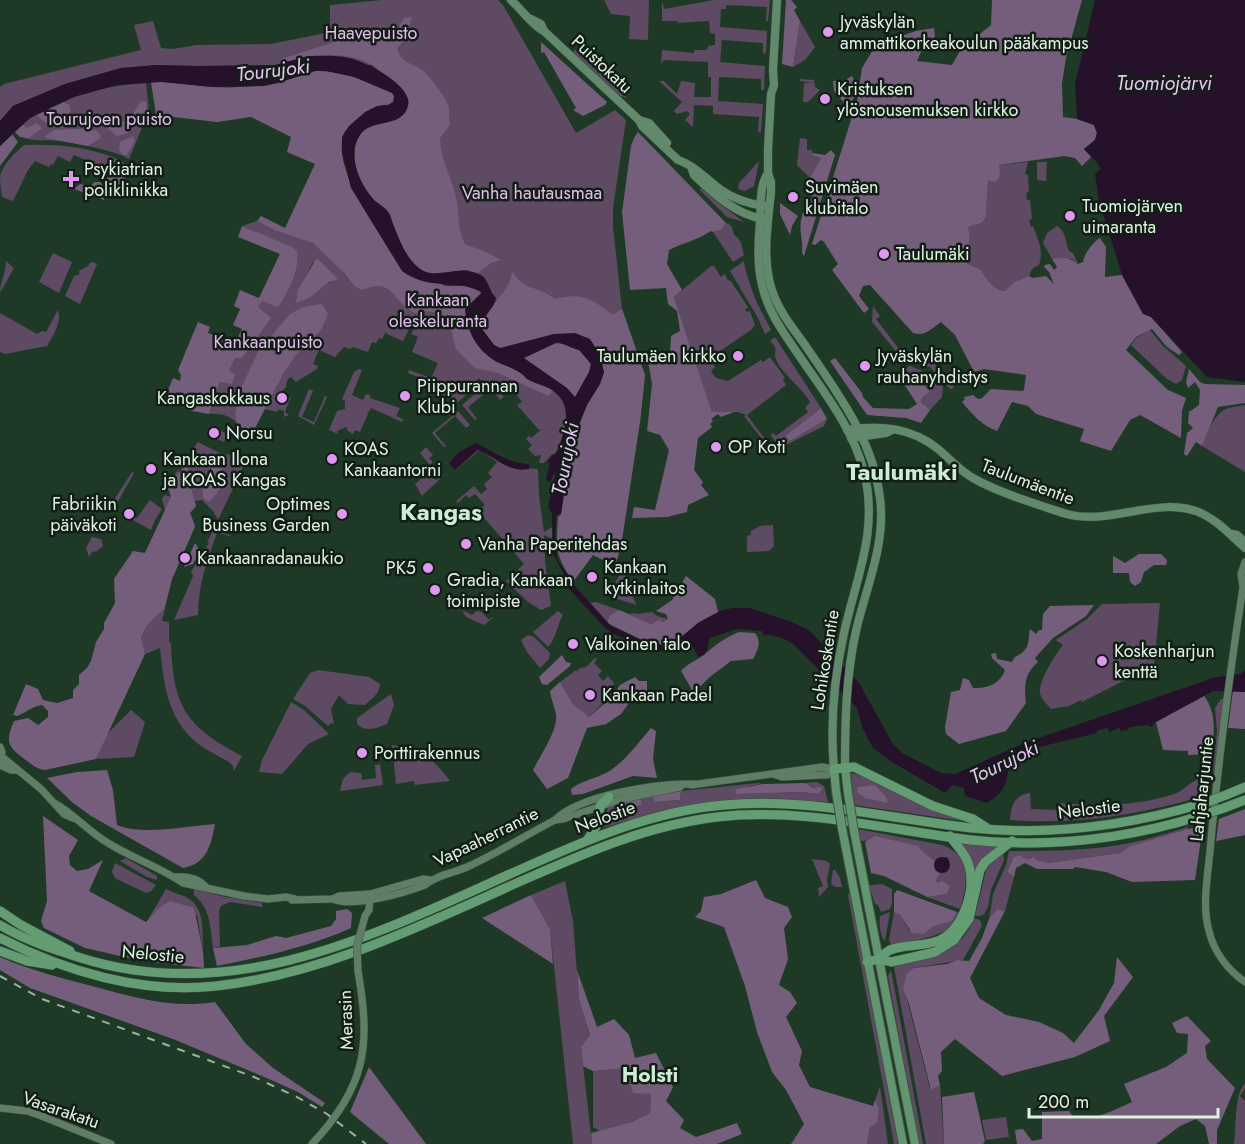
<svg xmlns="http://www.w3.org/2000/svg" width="1245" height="1144" viewBox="0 0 1245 1144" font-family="Jost,sans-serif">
<rect width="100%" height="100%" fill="#1e3a26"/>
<g fill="#5e4a63" fill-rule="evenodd">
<path d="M382 0H498L503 5 576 133 615 110 626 120 613 208V227L622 309 645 375 640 422 567 475 572 443 587 405 500 348C498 333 495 287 484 278 480 274 472 272 467 270L381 73 372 65 195 66 157 65 121 68 65 84 13 106 0 121V87L4 84 141 50 134 25 153 21 161 48 173 49 196 45 271 44 330 32V5Z"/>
<polygon points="604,0 649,0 648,40 629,39 630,16 611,14"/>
<polygon points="714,0 770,0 768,21 766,21 767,7 726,5 726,9 721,9 720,27 767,31 766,54 763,53 763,43 722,40 720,62 765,66 764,90 761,90 761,79 719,77 718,101 763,104 761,132 758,132 759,117 713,114 713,106 694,105 693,127 685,120 690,114 687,111 677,114 674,111 682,102 659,81 664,81 677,94 681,81 695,83 694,97 711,97 711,77 708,77 708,62 664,60 661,64 662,50 694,53 694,50 707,50 708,46 715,45 715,34 710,33 709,21 678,23 677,21 662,21 662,3 663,3 664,9"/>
<polygon points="800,21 815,47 805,60 793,67"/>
<polygon points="575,50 627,98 620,96 573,52"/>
<polygon points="800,79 814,80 815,87 820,90 808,102 803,102 804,83 813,83 800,81"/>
<path d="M146 83 149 111 129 159C117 151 75 143 60 141 44 139 26 144 14 131 50 99 99 86 146 83Z"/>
<polygon points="800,138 807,139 807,150 812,150 812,155 821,158 810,178 797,165"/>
<path d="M24 145C57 144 96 147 125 163 114 172 99 173 86 170L90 162 74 155 70 162 58 156 53 165 51 164 49 167 35 161 28 170 13 201 2 197C1 191 0 183 0 177 2 165 16 152 24 145Z"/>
<polygon points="759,161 754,186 745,191 738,189 739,183"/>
<path d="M1028 162 1025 174 1028 175 1029 192 1026 193 1027 200H1030L1032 219 1029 220 1031 227 1033 226C1038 239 1044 251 1039 265L1032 269 1029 276 1014 282 1005 291C993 290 987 279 981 270L967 265C965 249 972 241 968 227L982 223 986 217 988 179 999 165Z"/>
<polygon points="1037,162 1047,162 1046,181 1037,180"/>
<polygon points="701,188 717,202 744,222 727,217 700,190"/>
<path d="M257 221C275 230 293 234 311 242 325 249 344 273 354 286L398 261C416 281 435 301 454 321 468 335 481 351 497 362 516 374 553 383 563 402 571 417 563 440 555 454H552L544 463H539L541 455 535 456 528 449 532 445 526 439 529 436 531 438 542 429 539 430 517 405 522 402 516 394 507 389 506 394 503 392 501 394 504 397 500 400 488 385 478 378 477 383 468 391 465 386 461 388 467 394 458 402 431 389 438 387 436 384 408 373 409 370 431 378 438 363 412 352 418 337 411 334 415 327 411 325 403 341 385 333 382 339 379 338 376 343 372 342 368 352 353 347 350 349 344 347 335 357 319 350 313 364 318 366 317 369 296 382 291 377 287 380 286 387 274 399 281 403 291 397 285 412 289 415 284 417V411L279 409 277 412 264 409 252 434C235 423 231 412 209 414L220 382 284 245 242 226ZM313 262 332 283 329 282 311 297 299 290Z"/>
<path d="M726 223C733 225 732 229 734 235 742 239 742 248 744 255L733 262 713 232 721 230Z"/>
<path d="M1057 226C1067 232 1065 242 1069 251L1073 253 1078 264 1072 259H1052L1043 243 1047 233Z"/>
<polygon points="53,253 72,262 59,293 39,282"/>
<path d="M6 261 14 268 0 293C0 282 6 273 6 261Z"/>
<polygon points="744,261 746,272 755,299 771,330 765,334 758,318 730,271"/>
<polygon points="91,262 97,264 80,304 65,296 74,276 80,274 79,271 88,266"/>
<polygon points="711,266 714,266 721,277 725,274 728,281 730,280 748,307 745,310 747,312 750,311 755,325 751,330 713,356 711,359 715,367 711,371 716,378 728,381 761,360 763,362 770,357 785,378 783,380 786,385 747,415 774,451 772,452 744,416 746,415 738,412 712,412 674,297"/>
<polygon points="873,306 880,316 876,319 899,349 903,347 899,355 872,322"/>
<path d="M58 310C62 322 53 336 47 346L5 354 0 352V313L37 334 42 331 46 332Z"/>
<polygon points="1150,330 1163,346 1186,366 1182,380 1176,384 1167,379 1131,345 1136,338"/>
<path d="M775 337 821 408 785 436 790 441 827 419 824 426 780 448 771 435 773 433 776 436 808 412 805 408 810 402C802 387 778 371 775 356 775 353 776 350 775 347L770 341Z"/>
<polygon points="910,349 911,354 928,356 954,386 952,389 950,389 930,367 906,361 905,356"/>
<polygon points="910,366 930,374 943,387 942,397 930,410 921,402 922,398 930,392 916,376 910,377 902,370"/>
<polygon points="359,369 362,370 352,395 363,400 366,394 370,395 370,398 400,408 396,416 403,419 402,422 371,408 369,412 367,411 368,414 360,432 355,430 353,434 348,431 346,427 337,431 338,434 329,430 337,411 345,409 345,401 342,399 354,372"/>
<polygon points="484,386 488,391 468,407 477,419 475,420 462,405"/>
<polygon points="309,389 313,391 302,417 314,422 325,396 327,397 314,425 298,416"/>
<path d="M1245 405V472L1202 446C1207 434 1213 415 1226 409 1231 407 1239 406 1245 405Z"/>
<polygon points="458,411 470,425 466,428 455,416 435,433 446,446 444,447 432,433"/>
<polygon points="212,427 228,434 224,442 208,435"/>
<path d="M198 442 220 453 246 458 240 475 251 479 250 481 241 478 236 482 218 520 213 511 202 500 195 501 196 506 190 513 195 526 172 579 162 621 169 622V642L171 643C173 706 185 726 242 756L234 771 233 766 229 762C219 756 206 750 197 743 167 718 164 684 160 648L145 654 141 637 145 553 165 511 162 498 165 495 171 497 167 487 175 477V474L179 469V472L181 471V467H185L192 450Z"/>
<polygon points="426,447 433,455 429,458 433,462 419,475 417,474 429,464 420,453"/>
<path d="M480 449C496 459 519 469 538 469L539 495 544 532 552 527V539L544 535 545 561 551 606 541 610 528 602 506 581 524 564 478 511 485 505 475 494 469 498 466 495 458 503 456 501 474 486 481 494 487 489 484 484 492 477 488 473 497 462 480 450 455 470 452 466 459 457Z"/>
<polygon points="432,470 430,474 436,480 443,474 443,476 422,496 415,484"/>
<polygon points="132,472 134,473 116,505 112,503"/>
<polygon points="150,500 162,509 155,520 151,530 133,520 134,517 137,518"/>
<path d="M216 525 223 532 234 537 217 533C207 561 198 585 198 615L174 620 193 576 191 572 209 543 207 542Z"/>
<polygon points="773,525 774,546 769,551 747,552 747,537 751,534 751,531 760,526"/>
<polygon points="92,537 101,539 103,546 97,551 92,552 89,557 86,548"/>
<path d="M625 566 626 578C634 586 630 597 637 605L617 599 611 590Z"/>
<polygon points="596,602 619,610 609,616 607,623 589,603"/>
<path d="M1160 603 1153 675 1150 680 1147 669 1082 702 1081 700 1069 706 1051 709C1047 704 1041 699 1040 693 1038 682 1056 653 1063 645L1056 640 1087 619 1102 604Z"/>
<polygon points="462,610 472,615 477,611 482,612 489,620 492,617 493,618 484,625 466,617"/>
<path d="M558 611 563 615C557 625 555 641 548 647L533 632Z"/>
<path d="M652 612 657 616 668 619C656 627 639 625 630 613L638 614Z"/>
<polygon points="528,635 534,637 550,653 549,659 540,668 527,652 521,640"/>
<polygon points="595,658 597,659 594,663 602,671 598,675 603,681 608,676 614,683 611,691 613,693 589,717 573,704 560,682 576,670 578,672 578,669 586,667"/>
<path d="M318 670 369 677 380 684C379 695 372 698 365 705L348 704 339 695 331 709 334 724 331 723 328 726 305 706 293 699 310 673Z"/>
<path d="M391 694 394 705 387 724C377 728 366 733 357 724V718Z"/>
<polygon points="1221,699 1223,699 1223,706 1215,769 1213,773 1217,731 1215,708"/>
<polygon points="291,702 304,710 329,734 308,744 282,774 259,772 262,760"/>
<polygon points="131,710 145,722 134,757 96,759 107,734"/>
<path d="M392 745C422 750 432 757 450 781L415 785 414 781 396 784Z"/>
<polygon points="380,764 383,785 341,791 340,790 343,779 350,772 361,773 362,780 376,778 375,765"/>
<polygon points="851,773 864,776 970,822 854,805"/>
<path d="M1202 779 1206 781V795C1142 815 1077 825 1010 820 1011 806 1014 795 1030 793L1031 809 1059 810 1060 803C1097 806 1139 806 1174 794 1185 791 1188 781 1202 779Z"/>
<polygon points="817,782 824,786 828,802 764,798 725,800 664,810 602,828 608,807 627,801 642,804 641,799 652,796 655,802 680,800 681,791 758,783 763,784 748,786 741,794 801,792 819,794 822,791 805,783"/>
<path d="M1188 827V830L1130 846 1122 853 1048 863 1013 858 1007 872 1014 877 1005 911 997 909 989 919 993 894 1006 865 1009 851C1049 851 1091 851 1130 843 1149 839 1169 833 1188 827Z"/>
<path d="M858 829 942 845C972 855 968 885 960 909L927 897 947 894 949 886 938 883 936 879 940 873 948 871 949 860 947 857 939 858 936 862C913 847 889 839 861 841Z"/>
<polygon points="960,843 997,847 982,860 975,882"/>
<polygon points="1003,853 1004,860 991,890 988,907 984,914 980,916 975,916 987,866"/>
<polygon points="126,858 157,876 157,880 147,877 120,861"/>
<polygon points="812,859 827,861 830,864 827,879 828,887 819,897 818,888 823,886"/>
<polygon points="115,863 156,885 151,891 146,893 115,878 112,872"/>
<polygon points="833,870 835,870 840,878 842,887 835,887 831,884"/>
<polygon points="565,881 573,921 579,1000 590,1036 581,1047 592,1144 573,1144 550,929 531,895"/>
<polygon points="882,884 892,889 892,903 890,909 881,912 878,905 875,904 869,885"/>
<path d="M166 889C172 892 178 894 184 896 206 905 202 931 203 951L197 915 146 923Z"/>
<path d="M194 889 225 897 262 903V907L230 902 221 906 219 910 220 946 213 948C210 927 211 909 194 895Z"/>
<polygon points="850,892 894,1116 898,1144 894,1144 848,895"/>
<path d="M890 912 885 941C880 937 879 923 880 916Z"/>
<path d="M894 912 900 915 909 930 923 934 932 927 952 921 957 912 959 913C957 917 954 922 951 926 940 938 907 942 891 944L889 940Z"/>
<path d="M974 918 980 920 982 926 963 960 914 968 904 988 930 1089 940 1085 944 1144H926L894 967C927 952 957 961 974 918Z"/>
<polygon points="891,970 923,1144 919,1144 888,976"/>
<polygon points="626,1068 651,1093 650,1113 632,1122 600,1131 593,1127 593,1071"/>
<path d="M1245 1083V1088L1240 1096 1245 1101V1144H1234C1237 1124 1233 1099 1245 1083Z"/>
<polygon points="880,1086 888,1144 867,1144 870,1127 879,1108 875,1100"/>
<polygon points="1006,1117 1009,1137 986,1140 982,1120"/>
</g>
<g fill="#755e7b">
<polygon points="786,0 791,0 797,7 794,10 800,21 793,67 782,64"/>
<path d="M992 0H1082L1066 58 1062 84 1063 117 1077 119 1094 125 1097 133 1095 140 1084 149 1091 157 1082 166 1075 158 1064 156 999 165 1000 175 996 182 988 180 986 217 982 223 968 227C972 241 966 250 967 264L981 270C987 279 993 290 1005 291L1014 282 1029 276 1033 278 1046 276 1054 284 1049 272 1044 267 1045 265 1050 264 1054 270 1057 267 1052 259C1063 258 1070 257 1078 264L1083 262C1084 254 1093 242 1100 238L1106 247 1105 277 1122 275 1143 313 1151 317 1182 352 1179 355 1167 347 1152 329 1136 337 1126 350 1168 390 1186 398 1182 411 1181 438 1140 415 1130 420 1111 451 1080 441 1084 429 1036 414 1028 406 1012 402 997 431C981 425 973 415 962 402L965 399 964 397 973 395 978 399 982 398 991 389 1022 391 1024 390 1026 375 984 369 974 372 955 335 941 322C932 328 925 337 913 333L870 285 863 286 859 296 869 309 864 313 832 270 838 264 824 242 821 240 815 245 812 244 857 101 862 68 876 45 916 31 934 28 935 37 923 47 917 61 952 65 961 49 991 25Z"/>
<path d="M412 17 405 39 397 49C403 65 411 62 422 70 430 76 445 97 448 105 450 111 449 119 450 125L440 138C440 158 450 174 455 193 460 211 456 228 465 244L486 252 501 260 491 263 478 273C474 272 469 270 465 270 452 270 435 278 424 272 402 260 398 229 385 210 383 206 379 204 375 201 361 186 348 159 358 138 369 115 397 131 408 105 408 92 398 84 387 77 382 73 377 68 372 65 345 49 309 56 280 64L281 59 350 37H367L379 41 393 37 404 18Z"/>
<polygon points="541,42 607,102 605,105 583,116 573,110 576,108 544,52 541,53"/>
<path d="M315 71C341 70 370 80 392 93L394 96V102L388 105H382L345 131C328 165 379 232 398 261L399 266 446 286H465L482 292 465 309C469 347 486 355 517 371 522 373 524 377 528 380 535 384 544 386 550 389L553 391 548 396 498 373 475 368 456 349 450 326 443 318 434 312 424 311 415 313C392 302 394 276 362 290L354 286 345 274 313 243 275 230 257 221 261 216 285 228 315 164 287 152 291 137 251 117 217 122 156 115 151 82C172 81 192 86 213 87 251 89 279 83 315 71Z"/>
<polygon points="852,76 854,80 851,88 854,96 850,110 834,91 833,81 845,80"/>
<path d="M62 101 69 105 71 111C67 117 57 129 49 125 45 123 40 118 36 115Z"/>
<polygon points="141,101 146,102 147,114 145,123 138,127 133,114"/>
<polygon points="105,120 110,122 127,121 130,125 131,130 128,133 117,136 103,125 103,122"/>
<polygon points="37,123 42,128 29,138 20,137 14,131 22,124 27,128"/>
<polygon points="76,129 95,130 100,134 101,138 88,146 46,138 45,136 54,130"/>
<path d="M638 132 726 223 721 230 713 232 711 231C698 240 683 243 669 250L667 264 682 290 674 297 712 412H734L721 417 718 414 711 419 713 421 710 424 712 427 698 438 694 470 703 482 701 485 709 495 688 505 687 512 667 517 632 518 634 507 655 510 669 450 660 435 647 431 652 384 648 361 670 355 671 336 680 331 677 311 668 304 666 288 630 290 622 212 631 146 634 138Z"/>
<polygon points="12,134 18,142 0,166 0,146"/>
<polygon points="133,136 135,141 127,155 123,155 119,150 120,142"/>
<path d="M831 150 835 155 804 256 802 253C804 238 797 230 803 213L808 212 816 183 810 178 821 158 812 155V153L825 155Z"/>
<path d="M121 171 125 172 124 191C117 193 111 187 107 183V178Z"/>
<path d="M95 182H100C107 189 104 192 104 200L74 189 80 184 90 186Z"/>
<polygon points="780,203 798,216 792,226 790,235 780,214"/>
<path d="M242 226 292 247 297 251C300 269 288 293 278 307L262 301 258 307 271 318 242 358H235L229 370 235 375 232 384 220 382 209 414 187 410 180 403 165 397 173 378 180 381 181 375 178 370 198 322 210 327 208 333 235 343 242 329 233 325 240 309 234 306 240 290 259 298 280 254 238 237Z"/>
<polygon points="316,259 319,260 338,279 329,282 311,297 296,303 298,290"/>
<path d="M512 272C525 291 539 286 555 299 582 292 592 299 613 315L622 309 645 375 640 422 621 547 615 566 593 555 573 582C555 553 556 551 558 517L561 514 572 443 587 405 600 384 604 373 600 355 554 334 500 348 494 345 482 329C484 306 510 294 512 272Z"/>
<polygon points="322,304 328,314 321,330 295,356 283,374 252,434 237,424 235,413 242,386 258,352 290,314 303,307"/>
<path d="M556 343C565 343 570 348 579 349L591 364 589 372 575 398 523 358Z"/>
<polygon points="835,358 862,393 863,397 873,408 909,409 917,404 897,373 902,370 910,377 916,376 930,392 922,398 921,402 930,410 921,423 906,418 867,415 830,361"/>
<polygon points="1189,369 1200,382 1205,384 1245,385 1245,403 1218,407 1202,446 1196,442 1187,456 1184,454 1187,433 1193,428 1188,423 1189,412 1199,405 1200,390 1195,382 1188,388 1186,382"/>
<polygon points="821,408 827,419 790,441 785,436"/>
<path d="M186 467 191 473 192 492 196 506 190 513 195 526 193 531 172 579 164 609 147 625 141 637 145 654 96 759 45 770C37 769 34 766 27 761 9 748 4 743 14 721L28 718 38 725 48 717V711L42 705C32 706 26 713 17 716L13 715 26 684 38 689 43 700 57 703 73 698V690L79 684V675L87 668 91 661 96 642 104 629V623L115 603 114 579 133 551 145 553 171 497 169 488 179 473Z"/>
<path d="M213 467 221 468 224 474C221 485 219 494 209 502L203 498C201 486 206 477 213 467Z"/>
<polygon points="195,543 200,551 193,564 184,567"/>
<polygon points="1139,554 1161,554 1167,560 1166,565 1154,565 1144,572 1141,582 1135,586 1130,582 1129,573 1113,573 1113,556 1125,563"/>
<path d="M686 576 715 599 718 612 698 623 673 644 663 645 646 642 607 623 609 616 619 610C632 614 639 621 652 624L658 620 663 622 668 619 666 614 656 611 672 600Z"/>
<path d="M1094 605 1086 616 1053 638 1035 658 1038 662C1024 674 1024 686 1026 703L1006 731 959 744 946 734 945 727 951 692 960 690 963 678 969 680 973 688C987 689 1000 684 1005 670L992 658 991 654 996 653 997 659 1012 662C1015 655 1017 657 1023 652 1030 646 1028 637 1030 629L1036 634 1039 630H1042L1043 614 1050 606Z"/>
<path d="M739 632 755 633C762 642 758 649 753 659L731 661 711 676 689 697 691 688 681 671C689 662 697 661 705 654 716 644 725 638 739 632Z"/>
<polygon points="562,655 566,662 571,663 570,666 547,685 542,684 539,677"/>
<path d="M635 677 639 681H647V691L631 700 621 714 606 724 587 728 568 778 547 789 533 770C540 756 558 730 556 715 555 707 551 700 550 691L560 682 573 704 589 717 612 697 620 685Z"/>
<polygon points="1233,691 1245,692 1245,729 1228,728"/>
<path d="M1204 696C1217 712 1214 735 1212 754L1188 755V751L1163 750 1156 722Z"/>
<path d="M651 728 656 731 653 759 657 778 633 776 583 794 572 795 571 789C581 781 594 779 606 773 624 763 638 743 651 728Z"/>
<path d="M107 770 113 790 117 825C144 836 186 826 215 824 211 845 207 864 183 868L91 816 72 802 47 778 77 772Z"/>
<polygon points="805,783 814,788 821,787 822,790 819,794 801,792 736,794 736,789 763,784"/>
<polygon points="875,785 886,797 888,803 865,798 857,792 858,787"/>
<polygon points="681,791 680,800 655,802 652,796"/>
<polygon points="641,799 642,804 624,813 621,807 627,801"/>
<polygon points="1245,809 1245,835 1216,841 1219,819"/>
<polygon points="43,816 78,840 69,856 70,865 77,871 88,869 103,860 89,891 146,922 159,908 170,901 194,908 203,951 204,968 142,961 85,948 44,928 41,921 47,901"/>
<polygon points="1203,825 1195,880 1132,882 1106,872 1075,867 1073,869 1037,869 1025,863 1016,868 1014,877 1007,872 1013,858 1019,855 1028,860 1033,857 1038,861 1048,863 1121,853 1130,846"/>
<polygon points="875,836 918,846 925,854 936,862 935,870 940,873 936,880 938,883 942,881 950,886 947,894 927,897 884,876 871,873 865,842"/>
<polygon points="756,880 765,898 788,907 792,917 784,928 788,959 779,985 790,992 797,1003 786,1017 802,1051 799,1065 810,1087 873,1106 875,1100 879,1108 877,1122 870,1127 867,1144 791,1144 804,1124 786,1090 772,1072 757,1032 745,986 724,927 695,917 701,911 704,897 721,894"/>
<polygon points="897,890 957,912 952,921 932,927 924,934 912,933 900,915 894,912 894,894"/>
<polygon points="531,895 550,929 553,964 482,918"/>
<path d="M347 909 352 913 351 928C309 947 262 957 217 966L213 948 247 945 276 936 286 938 331 926 336 919V911Z"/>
<polygon points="997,909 1005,911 970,978 979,998 1006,1015 1039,1022 1063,1033 1074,1043 1099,1010 1114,983 1117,957 1133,977 1104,1016 1110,1041 1075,1057 1002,1076 955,1039 941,1052 942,1071 938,1076 940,1085 931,1090 909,1004 903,988 907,973 914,968 947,964 958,960 969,961 982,938 989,919"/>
<path d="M0 957C30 970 61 978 92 986 132 997 173 1009 215 1002L246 1044 273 1068 325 1103 322 1107 298 1092 269 1079 173 1039 30 988 0 970Z"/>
<polygon points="577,970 597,1027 614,1019 629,1035 635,1058 656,1053 673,1087 666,1101 684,1120 680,1128 696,1137 737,1123 742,1134 717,1144 592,1144 591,1133 632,1122 650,1113 651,1094 633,1093 626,1068 593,1071 583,1066 581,1047 590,1035 579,1000"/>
<path d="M1187 1016 1211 1041 1205 1046 1207 1059 1235 1088 1217 1130V1144H1209L1205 1126 1196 1119 1180 1126 1156 1144H1017L1015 1130 1023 1129 1032 1141 1042 1139V1112L1069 1111 1074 1118C1096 1120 1112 1111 1132 1102L1124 1084 1166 1067 1187 1053 1188 1034 1177 1033 1172 1023Z"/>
<polygon points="369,1067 426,1144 389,1144 350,1112"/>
<polygon points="974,1092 985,1141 983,1144 944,1144 942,1097"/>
</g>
<g fill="#25122a" fill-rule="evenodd">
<polygon points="1095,0 1245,0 1245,382 1207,377 1151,317 1143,314 1122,275 1099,201 1095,174 1100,169 1099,165 1084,149 1095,140 1097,133 1094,125 1077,119 1075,84"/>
<path d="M308 56C321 56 336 55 349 58 365 61 414 86 408 106 402 129 371 118 360 135 346 155 360 186 375 201 380 205 386 208 389 213 391 216 392 222 394 226 399 240 406 258 419 268 436 282 460 262 484 277L492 293 496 298C493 312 484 311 482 329L494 345 500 348 554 334 575 333 590 339 600 355 604 372 600 384 587 405 571 444 561 514 556 515 555 547 558 560 574 585 611 626 646 642 663 645 673 644 698 623 722 610 733 608H750L792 622 809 630 859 683 893 744 902 753 941 773 955 774 1024 743 1216 677 1240 674 1245 670V692L1213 691 1154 723 1153 726 1150 727 1148 725 1130 727 1127 730 1121 731 1119 728 1110 732 1107 728 1099 730 1094 734 1039 747 1009 765C1008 783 1003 794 987 803L965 796 964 788 953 785 945 793 892 762 873 748 862 727 857 708 793 644C783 638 776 635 764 635L762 631 737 629 710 638 707 650 704 655 698 657 692 645 687 643 674 649 661 651 644 647 614 634 604 627 568 588 570 586 553 554 552 514 548 507 556 470 550 482 546 480 550 462 547 464C549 457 553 456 557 452 565 431 575 404 551 389 544 385 536 384 529 380 525 378 526 377 522 374 515 368 505 366 497 362 476 350 468 332 465 309L482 293C464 278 429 292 402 271L351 188 342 152V137L349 126 365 112 377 106 388 105 393 102 394 96 392 93 354 77 326 71H315L278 83 264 86 214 87 161 82 117 85 74 97 30 118 0 146V121L13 106 65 84 121 68 157 65 195 66 275 65ZM556 343C565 343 570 348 579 350L591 364 589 372 575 397 567 388 524 358Z"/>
<path d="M476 443C495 452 507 463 529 464V469C508 473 496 457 478 450L455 470 449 463 459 452Z"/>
<circle cx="942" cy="865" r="8"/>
</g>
<polygon fill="#1e3a26" points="829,647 833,651 828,683 824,679"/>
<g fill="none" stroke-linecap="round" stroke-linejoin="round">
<g stroke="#3e5745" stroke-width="8">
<g id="tertiary">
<path d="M1245 562 1241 574 1243 587C1230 671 1219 756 1211 840 1209 870 1201 903 1209 931 1214 952 1228 970 1245 982"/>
<polyline points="0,747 2,752 0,759"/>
<polyline points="1,756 41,789 64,814 73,818"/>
<polyline points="0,765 11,770 17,770"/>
<polyline points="773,774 782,777 822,775 827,775 834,769"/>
<polyline points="691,785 822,767 834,769"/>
<path d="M56 804C75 815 89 832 108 843 132 858 160 867 183 883L244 896 268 899 286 897 295 899"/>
<polyline points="555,820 563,819 622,799 680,787"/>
<path d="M176 877C187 876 198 879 205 886"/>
<path d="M333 899C353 908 404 893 425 885 436 875 454 873 467 867 498 853 526 835 555 820 580 795 658 783 694 784"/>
<polyline points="292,900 333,899 339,896 370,894 423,879 430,880"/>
<polyline points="365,916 369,910 370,896"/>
<polyline points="0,1108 27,1111 39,1115 111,1144"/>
<path d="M312 1144C366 1087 371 1046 358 971"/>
</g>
</g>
<g stroke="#3e5745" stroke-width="9">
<g id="secondary">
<path d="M511 0C520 8 535 28 544 31"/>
<path d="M777 0 773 70 774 85 771 94 768 149V173L771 182V192C768 222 762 257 771 287 777 309 792 327 805 345 838 394 873 439 880 498 886 545 866 587 856 631 846 676 845 721 845 767"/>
<path d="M531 19 541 24 544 31 639 120 642 126 678 160C694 165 707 180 721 190 734 199 749 204 765 206"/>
<polyline points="639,120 649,123 667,143"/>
<path d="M692 169 694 175C714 194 736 215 764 219"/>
<path d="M768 173C759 186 761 207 760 222 758 243 757 265 762 285 768 312 783 332 798 354 823 391 853 428 864 472 879 530 856 578 844 633 834 678 830 724 834 769"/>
<path d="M847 430C880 425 911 427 938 449 950 459 960 471 973 478 997 492 1036 504 1063 513 1109 528 1159 493 1203 514 1221 523 1231 536 1245 548"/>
<polyline points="851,438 886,433 892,430"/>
<polyline points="1232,534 1237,535 1245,542"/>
</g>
</g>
<g stroke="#3e5745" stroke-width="10">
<g id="primary">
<polyline points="845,767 848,793"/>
<polyline points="834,769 836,791"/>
<polyline points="842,828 903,1144"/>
<polyline points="854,831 915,1144"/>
</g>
</g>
<g stroke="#3e5745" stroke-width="10">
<g id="trunk">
<polyline points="834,769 854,767 933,806 973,819 987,828"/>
<polyline points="1226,795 1245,787"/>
<polyline points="1224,808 1245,800"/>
<polyline points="588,839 599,822 600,806 609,797"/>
<polyline points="0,911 21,925 70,951"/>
<path d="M0 925C25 940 53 949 81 958 240 1008 386 929 528 866 591 838 654 811 724 805 807 797 890 819 972 828 1050 836 1126 826 1201 804"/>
<path d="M0 938C66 972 142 994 216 986 326 974 428 922 528 878 589 851 650 825 717 817 803 807 887 830 971 840 1048 848 1126 839 1200 816"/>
<polyline points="0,951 27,961 52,965"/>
<path d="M879 959C882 956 886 952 890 950 905 944 924 947 940 940 964 928 977 888 968 863 965 853 956 845 950 836"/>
<polyline points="867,962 879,959 891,962 918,956 935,952 954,940 969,919 980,870 985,862 1012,841"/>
</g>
</g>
<use href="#tertiary" stroke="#607d66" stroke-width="7"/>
<use href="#secondary" stroke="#62896b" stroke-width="8"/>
<use href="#primary" stroke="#639570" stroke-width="8"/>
<use href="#trunk" stroke="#649d73" stroke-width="9"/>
<polyline stroke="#9db1a2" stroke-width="2" stroke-dasharray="8 8" stroke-linecap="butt" points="0,976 42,999 254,1077 297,1097 327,1114 366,1144"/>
<g stroke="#3e5745" stroke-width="8" stroke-linecap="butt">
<polyline id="tertiary-bridge" points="358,971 357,946 365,916"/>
</g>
<g stroke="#3e5745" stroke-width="10" stroke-linecap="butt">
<g id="primary-bridge">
<polyline points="836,791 842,828"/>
<polyline points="848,793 854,831"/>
</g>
</g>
<g stroke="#3e5745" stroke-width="10" stroke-linecap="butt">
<g id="trunk-bridge">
<polyline points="1201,804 1226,795"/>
<polyline points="1200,816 1224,808"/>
</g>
</g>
<use href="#tertiary-bridge" stroke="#607d66" stroke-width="7"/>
<use href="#primary-bridge" stroke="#639570" stroke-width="8"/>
<use href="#trunk-bridge" stroke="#649d73" stroke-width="9"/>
</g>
<g fill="#df98f2" stroke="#121e15" stroke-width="2">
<circle cx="828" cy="32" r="6"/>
<circle cx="825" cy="99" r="6"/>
<path d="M68 170h6v6h6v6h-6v6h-6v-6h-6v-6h6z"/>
<circle cx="793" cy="197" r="6"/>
<circle cx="1070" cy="216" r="6"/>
<circle cx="884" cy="254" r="6"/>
<circle cx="738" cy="356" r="6"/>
<circle cx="865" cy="366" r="6"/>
<circle cx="405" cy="396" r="6"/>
<circle cx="282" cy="398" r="6"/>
<circle cx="214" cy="433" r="6"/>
<circle cx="716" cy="447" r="6"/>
<circle cx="332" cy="459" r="6"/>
<circle cx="151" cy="469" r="6"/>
<circle cx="129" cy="514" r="6"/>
<circle cx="342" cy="514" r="6"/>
<circle cx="466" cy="544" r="6"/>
<circle cx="185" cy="558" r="6"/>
<circle cx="428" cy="568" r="6"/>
<circle cx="592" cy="577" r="6"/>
<circle cx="435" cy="590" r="6"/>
<circle cx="573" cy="644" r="6"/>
<circle cx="1102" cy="661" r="6"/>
<circle cx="590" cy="695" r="6"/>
<circle cx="362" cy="753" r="6"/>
</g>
<g text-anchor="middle" stroke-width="5" stroke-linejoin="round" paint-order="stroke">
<g font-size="18" fill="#e0f0e3" stroke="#121e15" text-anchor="start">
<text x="840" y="28">Jyväskylän<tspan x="840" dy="21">ammattikorkeakoulun pääkampus</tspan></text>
<text x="837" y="95">Kristuksen<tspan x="837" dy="21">ylösnousemuksen kirkko</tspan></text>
<text x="84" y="175">Psykiatrian<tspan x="84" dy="21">poliklinikka</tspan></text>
<text x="805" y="193">Suvimäen<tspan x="805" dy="21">klubitalo</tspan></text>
<text x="1082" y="212">Tuomiojärven<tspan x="1082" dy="21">uimaranta</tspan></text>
<text x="896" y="260">Taulumäki</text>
<text x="726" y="362" text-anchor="end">Taulumäen kirkko</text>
<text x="877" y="362">Jyväskylän<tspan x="877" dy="21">rauhanyhdistys</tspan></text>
<text x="417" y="392">Piippurannan<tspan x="417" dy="21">Klubi</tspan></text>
<text x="270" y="404" text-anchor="end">Kangaskokkaus</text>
<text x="226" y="439">Norsu</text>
<text x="728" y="453">OP Koti</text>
<text x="344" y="455">KOAS<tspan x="344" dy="21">Kankaantorni</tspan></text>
<text x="163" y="465">Kankaan Ilona<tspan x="163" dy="21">ja KOAS Kangas</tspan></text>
<text x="117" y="510" text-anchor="end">Fabriikin<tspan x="117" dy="21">päiväkoti</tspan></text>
<text x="330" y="510" text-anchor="end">Optimes<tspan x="330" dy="21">Business Garden</tspan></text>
<text x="478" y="550">Vanha Paperitehdas</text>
<text x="197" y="564">Kankaanradanaukio</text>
<text x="604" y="573">Kankaan<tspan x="604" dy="21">kytkinlaitos</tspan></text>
<text x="416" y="574" text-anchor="end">PK5</text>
<text x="447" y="586">Gradia, Kankaan<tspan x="447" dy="21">toimipiste</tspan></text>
<text x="585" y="650">Valkoinen talo</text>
<text x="1114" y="657">Koskenharjun<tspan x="1114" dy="21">kenttä</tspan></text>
<text x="602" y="701">Kankaan Padel</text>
<text x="374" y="759">Porttirakennus</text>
</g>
<g font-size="18" fill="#e4bcef" stroke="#121e15">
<text x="371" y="39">Haavepuisto</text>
<text x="109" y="125">Tourujoen puisto</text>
<text x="532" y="199">Vanha hautausmaa</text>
<text x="438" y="306">Kankaan<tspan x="438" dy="21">oleskeluranta</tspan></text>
<text x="268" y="348">Kankaanpuisto</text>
</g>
<g font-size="18" fill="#e0f0e3" stroke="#121e15">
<text transform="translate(602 64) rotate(43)" y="6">Puistokatu</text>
<text transform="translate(1028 482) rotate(21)" y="6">Taulumäentie</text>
<text transform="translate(825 660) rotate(-81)" y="6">Lohikoskentie</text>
<text transform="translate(1202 789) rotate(-84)" y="6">Lahjaharjuntie</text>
<text transform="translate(1089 809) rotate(-7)" y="6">Nelostie</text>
<text transform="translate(605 817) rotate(-20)" y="6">Nelostie</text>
<text transform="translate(486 837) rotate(-26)" y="6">Vapaaherrantie</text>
<text transform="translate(153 954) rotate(5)" y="6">Nelostie</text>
<text transform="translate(346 1020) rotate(-92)" y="6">Merasin</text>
<text transform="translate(61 1110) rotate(19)" y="6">Vasarakatu</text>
</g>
<g font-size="20" font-style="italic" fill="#e9c1f4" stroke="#121e15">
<text transform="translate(273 70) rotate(-7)" y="7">Tourujoki</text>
<text x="1164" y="90">Tuomiojärvi</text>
<text transform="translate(565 459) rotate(-79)" y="7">Tourujoki</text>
<text transform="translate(1004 762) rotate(-26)" y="7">Tourujoki</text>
</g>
<g font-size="21" font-weight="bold" fill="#ccedd3" stroke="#121e15">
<text x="650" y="1082">Holsti</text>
</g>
<g font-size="24" font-weight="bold" fill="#ccedd3" stroke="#121e15">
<text x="902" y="480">Taulumäki</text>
<text x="441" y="520">Kangas</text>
</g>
</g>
<path d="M1029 1108v9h189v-9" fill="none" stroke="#e0f0e3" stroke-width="3"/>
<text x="1038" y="1108" font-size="18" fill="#e0f0e3" stroke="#121e15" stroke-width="4.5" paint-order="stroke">200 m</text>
</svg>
